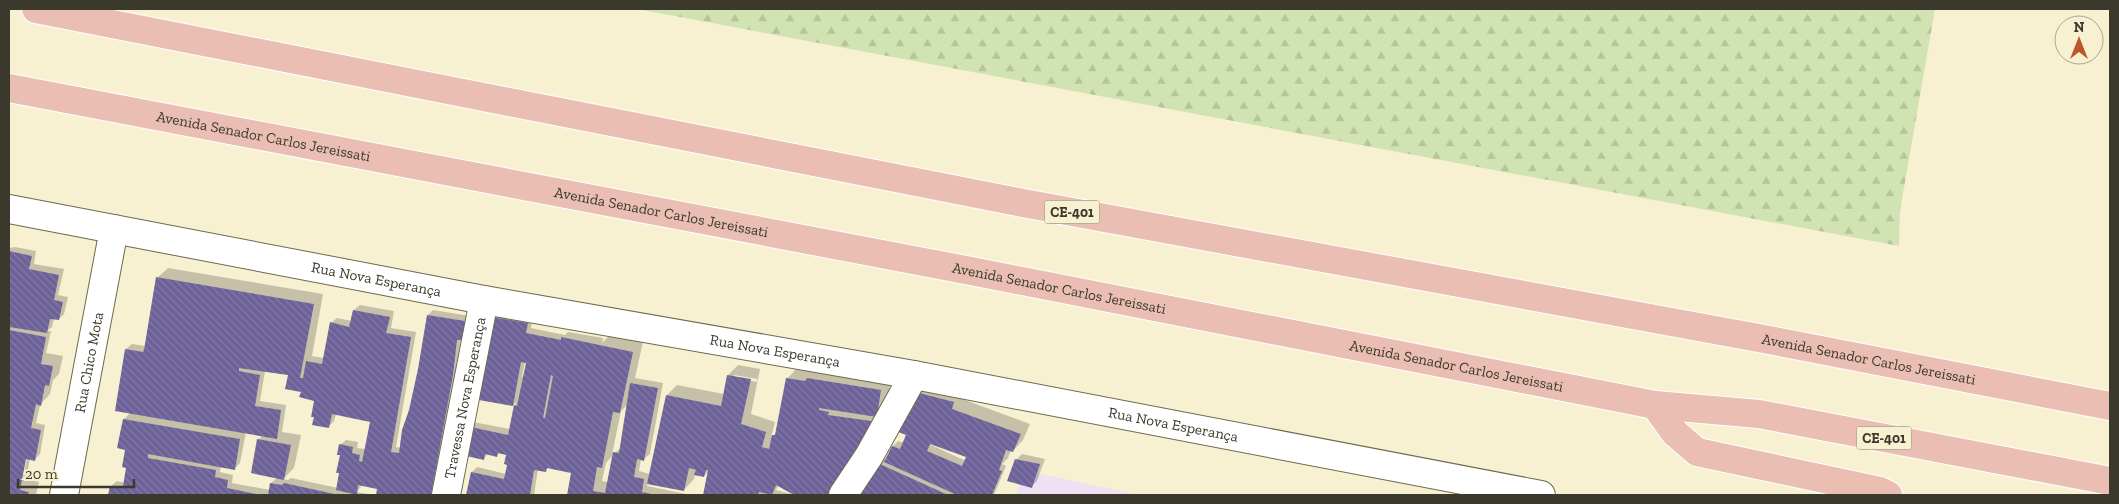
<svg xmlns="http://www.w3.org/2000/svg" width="2119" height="504" viewBox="0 0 2119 504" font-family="'Zilla Slab',serif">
<defs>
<pattern id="forest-firs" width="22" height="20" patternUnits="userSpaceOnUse" patternTransform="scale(1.25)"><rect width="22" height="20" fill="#d2e3b3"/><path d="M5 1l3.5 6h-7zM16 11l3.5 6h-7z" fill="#b5c49a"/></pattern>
<pattern id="building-back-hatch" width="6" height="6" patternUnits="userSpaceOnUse" patternTransform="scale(1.25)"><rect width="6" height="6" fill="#6d6199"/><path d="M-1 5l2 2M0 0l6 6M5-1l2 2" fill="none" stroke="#837aa3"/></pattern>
</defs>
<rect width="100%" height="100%" fill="#f7f1d1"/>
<polygon fill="#efe0f3" points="1026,471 1139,495 1015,495"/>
<polygon fill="url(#forest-firs)" points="637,9 1935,9 1900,211 1899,246"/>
<g fill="#0003" fill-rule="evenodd">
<path d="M15 247 36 251 34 264 64 269 58 295 68 297 64 314 59 319 54 318 52 327 47 331H51L46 353 63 356 59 374 53 380 50 394 40 405 36 423 45 425 40 454 35 459 30 458 26 479 39 482 36 495H9V248ZM26 452 28 453 23 478H21Z"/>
<path d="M168 268 323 294 312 356 324 358 331 323 337 318 352 321 354 310 360 305 394 311 391 328 416 332 396 447 401 448 419 369 428 315 433 310 470 316 467 334 461 339 434 495H377L379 488 362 485 357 492 374 495H110L111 486 117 481 125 483 128 467 124 419 131 412 126 349 132 344 145 346 157 278ZM265 371 289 375 315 400V416L328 427 334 421 336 414 372 421 366 449 357 448 358 442 346 440 340 445 341 454 338 488 291 478 288 480 283 479 294 468 301 435 282 432 286 405 260 401ZM246 432 263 435 258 440 278 477 271 483 270 490 232 483 233 475 220 472 221 466 234 469 240 463Z"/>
<path d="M499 312 533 318 531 328 565 335 568 332 603 338 602 343 610 335 643 342 635 378 663 383 650 454 644 459H641L639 471 650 474 667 395 677 385 724 394 728 375 738 365 760 369 751 414 775 422 771 438 777 432 787 379 797 368 891 380 886 405 836 495H796L779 484 776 490 795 495H772L773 494 765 492V495H705L709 470 704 476 695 474 694 479 684 490 647 483V486L691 495H568L574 469 549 467 545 470 538 469 534 495H467L472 472 477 467 506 474 508 464 507 454 500 452 497 455 488 454 483 459 462 454 473 422 510 429 516 402 513 405 493 317ZM525 362H528L525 377H522ZM734 375 757 379V382L734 377ZM628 404 621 448 612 455 621 411ZM613 455 608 482 602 481 606 463Z"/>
<path d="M930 383 964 392 962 399 1030 424 1023 440 1013 451 1011 450 1008 458 1002 464 1006 466 994 495H865L856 491 877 455 887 460 893 446 898 441 904 443 919 390 922 392ZM932 443 968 457 966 461 931 445Z"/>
<polygon points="1022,454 1045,459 1037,481 1031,487 1016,460"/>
</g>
<g fill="url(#building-back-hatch)" fill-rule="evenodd">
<polygon points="9,251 32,256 29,269 59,275 54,300 63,302 59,320 50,319 47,333 9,327"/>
<polygon points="156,277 314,304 300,378 303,378 306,361 322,364 330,322 349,327 353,310 390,317 386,333 411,337 391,452 399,453 402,430 409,410 418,369 427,315 465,321 462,340 457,340 453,375 431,495 376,495 377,489 358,485 357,495 336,490 339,473 336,473 340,455 337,455 339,444 353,447 352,453 360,455 359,461 362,462 370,422 332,414 329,428 312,425 314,417 311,417 314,401 299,397 301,392 285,389 288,375 239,368 239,371 260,375 255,406 281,410 277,439 115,411 125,349 143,352 144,350"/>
<path d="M492 317 528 323 526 333 561 340V337L633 352 620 413 613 412 602 468 597 467 593 491 605 493 613 452 619 453 630 383 658 388 644 461 637 459 634 477 644 479 642 492 656 495H567L571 473 547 468 546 472 534 470 530 495H466L471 472 504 479 507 465 504 464 506 455 498 453 497 457 485 454 484 460 462 455 466 426 508 435 514 405 517 406 526 363 521 362 513 406 473 399ZM551 375 553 376 545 418H543Z"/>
<polygon points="9,330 46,337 41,364 53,366 49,386 45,385 41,406 36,404 31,428 41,430 35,461 26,459 20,490 29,492 28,495 9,495"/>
<polygon points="727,375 751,379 741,424 766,432 762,447 769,449 772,435 775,435 786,378 805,381 807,378 881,390 877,417 819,408 819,410 829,412 828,415 871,421 868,446 858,445 857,449 860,450 833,495 794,495 776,485 772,495 759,492 758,495 703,495 708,470 706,470 704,477 694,475 696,470 689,468 684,491 647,484 666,395 721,406"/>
<path d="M919 393 954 402 952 409 1021 434 1013 452 1006 450 999 470 1002 471 992 495H957L884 462 892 446 900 449 906 435 896 431ZM930 444 966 457 962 466 927 451Z"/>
<polygon points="123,419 240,439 235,470 148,454 148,458 216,470 215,477 228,480 227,488 261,495 108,495 110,486 122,488 123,486 126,468 122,467 125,450 117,448"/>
<polygon points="257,439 291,445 284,480 251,473"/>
<polygon points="1015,459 1040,464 1032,488 1007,481"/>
<polygon points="871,460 948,495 863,495 854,492"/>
<polygon points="270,483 282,485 284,483 339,495 268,495"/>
</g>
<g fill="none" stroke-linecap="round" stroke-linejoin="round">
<g stroke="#6e694c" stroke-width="30">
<g id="minor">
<path id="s1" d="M9 209 484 300 914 375 1541 495"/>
<path id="s2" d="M64 495 114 229"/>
<path id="s3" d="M446 495 484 300"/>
<polyline points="843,495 869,456 914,375"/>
</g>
</g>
<g stroke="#fff" stroke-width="30">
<g id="major">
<path id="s4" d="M36 9 1023 203 1764 339 2110 406"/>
<path id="s5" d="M9 88 971 271 1655 405 1759 414 2110 481"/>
<polyline points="1655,405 1675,433 1697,452 1880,491 1888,495"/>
</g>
</g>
<use href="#minor" stroke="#fff" stroke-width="28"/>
<use href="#major" stroke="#eabeb3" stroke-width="28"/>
</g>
<g text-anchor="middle" stroke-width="5" stroke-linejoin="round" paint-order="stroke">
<g fill="#f7f1d1" stroke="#73705e" stroke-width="1">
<rect x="1044.5" y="200.5" width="55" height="23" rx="4"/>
<rect x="1856.5" y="426.5" width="55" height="23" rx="4"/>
</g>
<g font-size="14" font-weight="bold" fill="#3b392c">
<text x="1072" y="217">CE-401</text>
<text x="1884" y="443">CE-401</text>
</g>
<g font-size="15" fill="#3b392c" stroke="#f7f1d1">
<text dy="5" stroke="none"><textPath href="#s5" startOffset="259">Avenida Senador Carlos Jereissati</textPath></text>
<text dy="5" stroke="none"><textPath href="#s5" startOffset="664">Avenida Senador Carlos Jereissati</textPath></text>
<text dy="5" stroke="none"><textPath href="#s1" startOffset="374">Rua Nova Esperança</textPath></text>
<text dy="5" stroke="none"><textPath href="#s5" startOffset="1069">Avenida Senador Carlos Jereissati</textPath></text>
<text dy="5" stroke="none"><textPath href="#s1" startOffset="779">Rua Nova Esperança</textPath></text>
<text dy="5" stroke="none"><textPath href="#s4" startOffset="1866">Avenida Senador Carlos Jereissati</textPath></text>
<text dy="5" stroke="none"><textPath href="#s2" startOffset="135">Rua Chico Mota</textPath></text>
<text dy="5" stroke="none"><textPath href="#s5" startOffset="1474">Avenida Senador Carlos Jereissati</textPath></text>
<text dy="5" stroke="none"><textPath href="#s3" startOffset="99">Travessa Nova Esperança</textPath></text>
<text dy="5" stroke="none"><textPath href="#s1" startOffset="1184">Rua Nova Esperança</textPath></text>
</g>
</g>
<rect width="2119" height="504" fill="none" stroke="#3b392c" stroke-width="20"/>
<g transform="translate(2079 40)"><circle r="24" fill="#f7f1d1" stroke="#aca78f"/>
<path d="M0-4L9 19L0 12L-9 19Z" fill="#bd562c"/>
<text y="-8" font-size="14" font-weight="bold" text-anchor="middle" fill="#3b392c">N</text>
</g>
<path d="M18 479v8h116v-8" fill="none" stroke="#3b392c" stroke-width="2.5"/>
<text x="25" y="479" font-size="15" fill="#3b392c" stroke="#f7f1d1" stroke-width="4" paint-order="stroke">20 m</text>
</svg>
